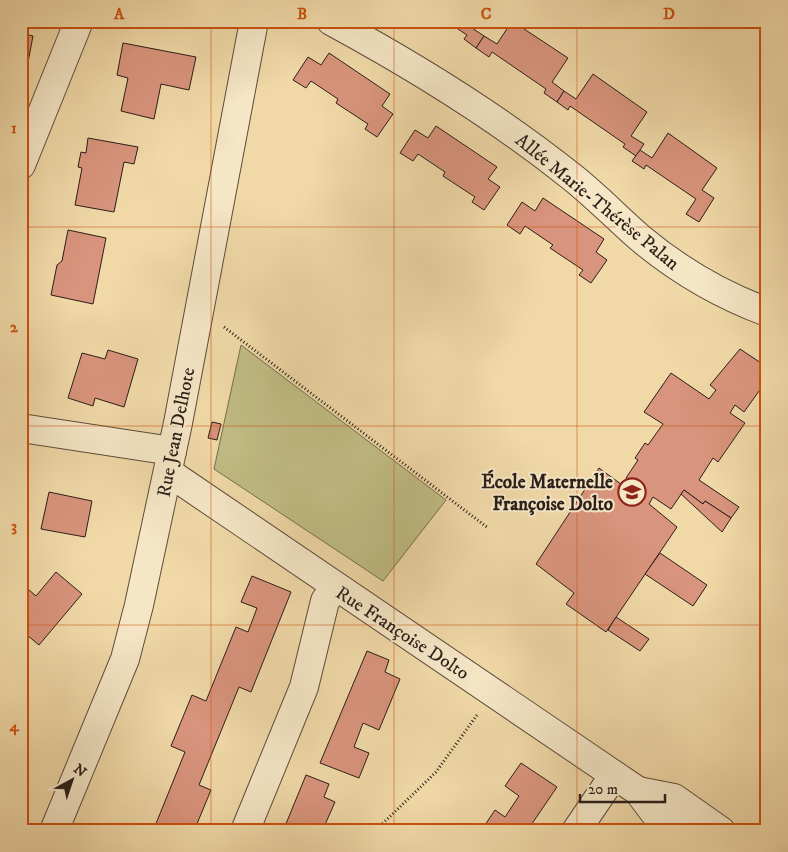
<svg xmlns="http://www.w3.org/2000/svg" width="788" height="852" viewBox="0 0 788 852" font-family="'IM FELL DW Pica',serif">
<rect width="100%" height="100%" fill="#f0d8a7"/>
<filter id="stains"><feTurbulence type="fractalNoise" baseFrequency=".004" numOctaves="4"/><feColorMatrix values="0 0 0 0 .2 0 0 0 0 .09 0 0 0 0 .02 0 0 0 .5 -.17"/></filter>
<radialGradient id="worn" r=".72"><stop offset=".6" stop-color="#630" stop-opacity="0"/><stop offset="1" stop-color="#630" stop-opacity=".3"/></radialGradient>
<polygon fill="#c0bc83" stroke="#756d4e" points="241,345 446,500 383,581 214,469"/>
<g fill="#d8947c" stroke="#2a1e19">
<polygon points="446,21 477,21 472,28 484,36 476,48 464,39 467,35"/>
<polygon points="512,21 568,58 552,82 564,91 557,102 544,93 546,89 492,52 489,57 476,48 484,36 497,44"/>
<polygon points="21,33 33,36 25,78 21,77"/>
<polygon points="123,43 196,57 189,90 161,84 154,119 121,111 128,78 117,75"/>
<polygon points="329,53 390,94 382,106 393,114 377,137 365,129 368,124 336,103 338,99 311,81 306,88 293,80 308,57 321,65"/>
<polygon points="593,74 647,112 631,136 644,144 636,156 623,147 625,144 570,106 568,110 557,102 564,91 576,99"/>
<polygon points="436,126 497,167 488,179 500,187 484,210 472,202 475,197 443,176 445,172 418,154 413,161 400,153 415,130 428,138"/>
<polygon points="668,133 717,168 702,190 714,198 699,222 686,214 696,199 646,165 644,169 632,161 640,150 652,158"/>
<polygon points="88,138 138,147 134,164 124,162 114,212 75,205 82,168 78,167 81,152 86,153"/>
<polygon points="543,198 604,239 596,252 607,260 591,283 579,275 583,270 550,248 553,245 525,226 520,234 507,225 522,202 535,211"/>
<polygon points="68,230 106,238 93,304 51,295 57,265 62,261"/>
<polygon points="740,349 767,367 767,380 744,412 735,405 730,413 745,423 718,462 713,458 699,480 739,507 731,518 705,501 703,504 684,490 671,509 653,497 649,504 677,527 606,632 566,604 574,593 536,564 599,468 629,490 634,483 626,478 638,460 635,458 645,443 648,445 663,424 644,412 671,373 709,399 716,390 710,385"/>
<polygon points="108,350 138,359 124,407 95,398 93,406 68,398 82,353 105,359"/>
<polygon points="212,422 221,424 217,440 208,438"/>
<polygon points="684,490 703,504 705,501 731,518 722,532 681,494"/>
<polygon points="49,492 92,501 85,537 41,529"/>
<polygon points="660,553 707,585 693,606 645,574"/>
<polygon points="56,572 82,594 39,645 21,630 21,583 36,596"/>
<polygon points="252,576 291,592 251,692 239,687 199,785 211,790 194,831 165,831 155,826 185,752 171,746 192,695 206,701 236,627 248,632 257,608 241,602"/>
<polygon points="616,617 649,639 640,651 608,630"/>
<polygon points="367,651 389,660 385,672 400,679 379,730 363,723 354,747 369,753 359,778 320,763"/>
<polygon points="521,763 557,787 527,831 481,831 495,810 505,817 519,796 505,786"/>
<polygon points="306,775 329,784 324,797 335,802 324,827 323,831 283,831"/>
</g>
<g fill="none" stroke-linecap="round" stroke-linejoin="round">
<g stroke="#5c4c3c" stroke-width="30">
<g id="street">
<path d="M331 21C416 67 497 117 572 177 596 196 617 218 640 238 677 269 721 295 767 312"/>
<polyline points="21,165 79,21"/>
<polyline points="21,428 172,451"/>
<polyline points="168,472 638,791 659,819 677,831"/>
<polyline points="638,791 674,798 721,831"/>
<polyline points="54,831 125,659 139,605 178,423 254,21"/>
<polyline points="245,831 304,687 325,601 335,587"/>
<polyline points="576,831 614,775"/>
</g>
</g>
<g stroke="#2a1e19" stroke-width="3" stroke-dasharray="1 2.5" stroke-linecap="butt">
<polyline points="224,327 488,528"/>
<polyline points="375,831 436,772 477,715"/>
</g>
<use href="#street" stroke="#f5e6c6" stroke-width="28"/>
</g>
<path fill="none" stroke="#cc500e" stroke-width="1" stroke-opacity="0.55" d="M211 21V831M394 21V831M577 21V831M21 227H767M21 426H767M21 625H767"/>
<defs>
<g id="school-ring" transform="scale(1.4375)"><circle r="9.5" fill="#f5e6c6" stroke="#8f2418" stroke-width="1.5"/><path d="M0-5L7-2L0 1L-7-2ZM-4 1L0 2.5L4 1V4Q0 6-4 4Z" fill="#8f2418"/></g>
</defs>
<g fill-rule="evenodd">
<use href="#school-ring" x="632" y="492"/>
</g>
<g text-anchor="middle" stroke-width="4" stroke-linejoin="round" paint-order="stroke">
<g font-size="19" fill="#2a1e19" stroke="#f5e6c6">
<text transform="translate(598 201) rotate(39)" y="7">Allée Marie-Thérèse Palan</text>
<text transform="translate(175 432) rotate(-79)" y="7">Rue Jean Delhote</text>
<text transform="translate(403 632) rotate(33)" y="7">Rue Françoise Dolto</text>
</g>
<g font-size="19" font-weight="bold" fill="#2a1e19" stroke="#f5e6c6" text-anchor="end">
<text x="613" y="488">École Maternelle<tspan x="613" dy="22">Françoise Dolto</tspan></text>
</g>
</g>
<rect width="788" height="852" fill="none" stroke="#f0d8a7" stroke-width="55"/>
<g transform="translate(72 780) rotate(40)" stroke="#f5e6c6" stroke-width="4" paint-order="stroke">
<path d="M0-4L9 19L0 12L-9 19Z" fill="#2a1e19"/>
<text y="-8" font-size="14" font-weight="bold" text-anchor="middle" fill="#2a1e19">N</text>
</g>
<path d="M580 794v8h85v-8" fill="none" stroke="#2a1e19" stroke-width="2.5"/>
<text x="588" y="794" font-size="15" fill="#2a1e19" stroke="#f5e6c6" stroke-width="4" paint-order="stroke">20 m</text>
<rect x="28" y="28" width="732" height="796" fill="none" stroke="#cc500e" stroke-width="2"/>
<g font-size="16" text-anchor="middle" font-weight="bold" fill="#cc500e">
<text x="119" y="19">A</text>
<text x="302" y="19">B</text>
<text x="486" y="19">C</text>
<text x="669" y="19">D</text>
<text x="14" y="133">1</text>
<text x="14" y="332">2</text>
<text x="14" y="531">3</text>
<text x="14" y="731">4</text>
</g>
<rect width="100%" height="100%" filter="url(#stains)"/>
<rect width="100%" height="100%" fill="url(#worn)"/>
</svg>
